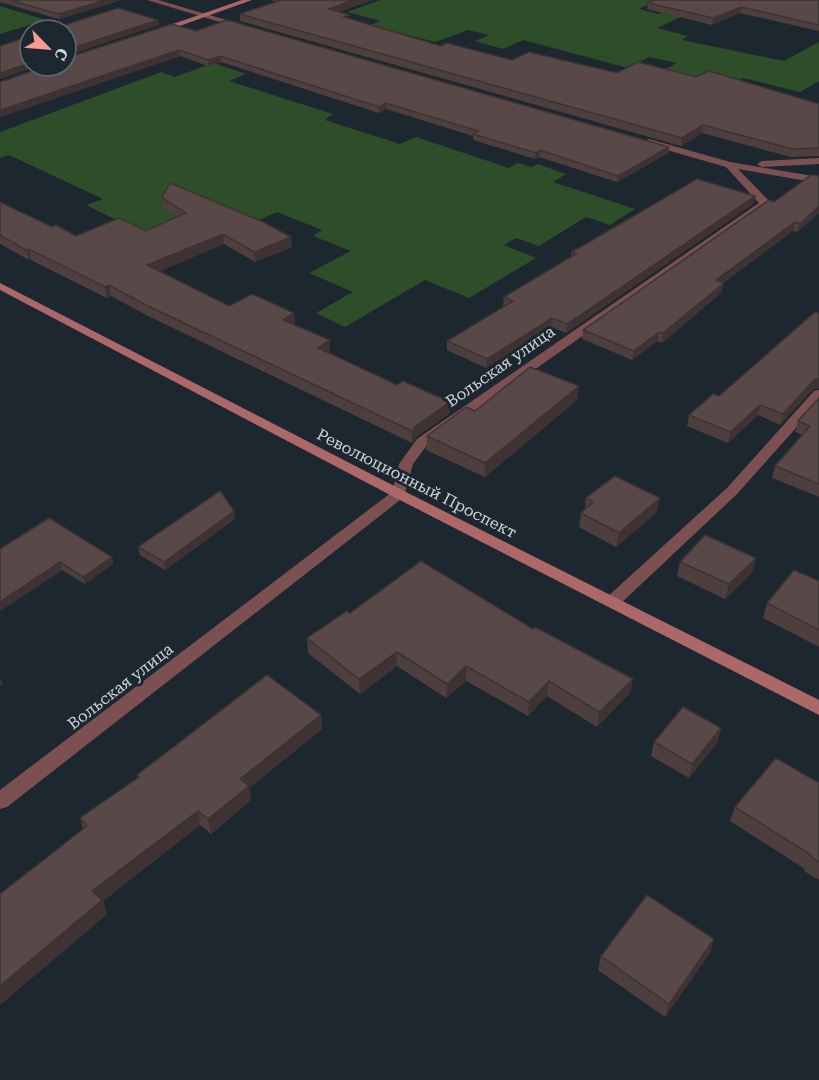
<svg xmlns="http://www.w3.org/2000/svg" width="819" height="1080" viewBox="0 0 819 1080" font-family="'Roboto Serif',serif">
<rect width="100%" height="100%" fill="#1d2730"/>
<g fill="#2e4d29">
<polygon points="380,0 656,0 639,9 659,14 677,6 695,10 657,28 688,36 682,40 784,61 819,42 819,81 800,92 744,78 656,106 616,95 677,63 649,57 628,68 523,40 503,49 475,41 489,35 468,30 435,42 370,25 381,21 347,12"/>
<polygon points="0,6 46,20 0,34"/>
<polygon points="213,63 246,74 229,81 333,114 325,120 400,144 416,137 509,168 518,163 531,167 538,164 566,174 553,182 635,209 610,225 586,217 539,246 516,238 504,245 536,258 469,298 425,280 345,327 316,313 353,292 309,273 351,251 313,236 322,230 277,212 255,222 147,235 86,205 103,199 9,155 0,158 0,132 161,72 175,77"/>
</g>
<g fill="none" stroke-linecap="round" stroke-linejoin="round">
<g fill="#7c5051" fill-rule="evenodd">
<polygon points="147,0 158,0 247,26 240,28"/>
<polygon points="649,139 730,162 819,177 819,183 738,169 769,201 769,205 427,445 413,464 404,497 7,807 0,809 0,790 392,492 399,464 417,439 759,203 726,167 646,144 646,140"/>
<polygon points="819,158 819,164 762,167 757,164 762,161"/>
<polygon points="819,390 819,402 737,494 618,606 606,606 604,602 606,598 727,488 814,391"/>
</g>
<g fill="#ac6768" fill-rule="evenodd">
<polygon points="242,0 252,0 160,33 153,31"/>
<polygon points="0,283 404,491 819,700 819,715 394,497 0,290"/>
</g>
</g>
<g fill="#4c3f3e">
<polygon points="0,0 122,0 59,19 0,2"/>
<polygon points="271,0 372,0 339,12 350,19 441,46 512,60 617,73 696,77 819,104 819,156 791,157 702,133 681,146 240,21 240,14 277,2"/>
<polygon points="819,0 819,31 740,13 712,25 647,9 648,3"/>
<polygon points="196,31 669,147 668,153 617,182 539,157 535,159 473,140 473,136 386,109 379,113 221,62 208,66 180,56 0,117"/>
<polygon points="819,176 819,213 797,232 793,231 723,283 722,292 662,343 657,341 632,360 582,339 583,330 774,202"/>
<polygon points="755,196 753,204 566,333 551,327 486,368 447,350 447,341 505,306 503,305 504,297 571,256 572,252"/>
<polygon points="162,198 292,247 255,262 224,244 159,271 229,306 294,313 295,324 294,325 330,351 328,353 397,385 450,402 450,413 416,437 412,443 148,316 111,296 107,298 31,260 29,260 0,244 0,202 52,227 76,236 146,231 177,217 163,208"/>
<polygon points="819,313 819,388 812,390 780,425 758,415 728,443 687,426 689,415 719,396"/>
<polygon points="819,398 819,497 772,478 775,466 803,435 795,432 798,421"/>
<polygon points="577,400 485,477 426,450 427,436 475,411"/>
<polygon points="586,498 657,512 616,547 579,527 581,513 585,509"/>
<polygon points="235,519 165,570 140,555 138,547"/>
<polygon points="0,549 112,557 113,564 85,584 62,570 0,611"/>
<polygon points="756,558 752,573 725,599 677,576 680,562"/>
<polygon points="819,581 819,647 763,618 767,603"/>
<polygon points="350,613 630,693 597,727 547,696 528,716 466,681 446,698 397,666 360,694 308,653 307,638"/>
<polygon points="321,715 322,729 249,788 251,800 211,834 200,825 103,901 107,914 0,1005 83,829 80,818 138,778 137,775"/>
<polygon points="721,728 717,743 689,778 651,756 654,742"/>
<polygon points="819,783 819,880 804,871 805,869 730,821 735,807"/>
<polygon points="710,953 665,1017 598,970 601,956"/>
</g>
<g fill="#3e3332">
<polygon points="106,0 122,0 59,19 58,14"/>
<polygon points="354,0 372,0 329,16 329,9"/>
<polygon points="741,7 740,13 712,25 713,18"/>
<polygon points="158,20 159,25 66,56 66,50"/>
<polygon points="179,50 180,56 0,117 0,110"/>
<polygon points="220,56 221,62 208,66 208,60"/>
<polygon points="30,63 30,66 38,66 0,79 0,73"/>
<polygon points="386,103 386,109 379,113 379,107"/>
<polygon points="703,125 702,133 681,146 682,138"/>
<polygon points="669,147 668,153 617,182 618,176"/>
<polygon points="540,150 539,157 535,159 536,153"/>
<polygon points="755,196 753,204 566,333 567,324"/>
<polygon points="819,206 819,213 797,232 800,224"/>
<polygon points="795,222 793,231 714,289 716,280"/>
<polygon points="223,234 224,244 149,276 147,265"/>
<polygon points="291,237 292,247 255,262 254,252"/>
<polygon points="29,249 31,260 29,260 26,250"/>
<polygon points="724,283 722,292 662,343 663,333"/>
<polygon points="109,285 111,296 107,298 105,287"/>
<polygon points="294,313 295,324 284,331 283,320"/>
<polygon points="552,318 551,327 486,368 487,359"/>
<polygon points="659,332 657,341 632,360 634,351"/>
<polygon points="330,340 330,351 318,359 318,348"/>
<polygon points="819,378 819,388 812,390 780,425 783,414 815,379"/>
<polygon points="579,386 577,400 485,477 485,463"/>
<polygon points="450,402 450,413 416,437 412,443 412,431 416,426"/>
<polygon points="760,405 758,415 728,443 730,432"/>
<polygon points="660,498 657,512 616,547 619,533"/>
<polygon points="234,511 235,519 165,570 164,562"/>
<polygon points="112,557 113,564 85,584 83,577"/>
<polygon points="756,558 752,573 725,599 729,584"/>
<polygon points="60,562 62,570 0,611 0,602"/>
<polygon points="397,652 397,666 360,694 359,679"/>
<polygon points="466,666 466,681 446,698 447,684"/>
<polygon points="0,677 3,684 0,686"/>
<polygon points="633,679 630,693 597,727 599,712"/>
<polygon points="549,681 547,696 528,716 529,702"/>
<polygon points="321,715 322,729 249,788 251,800 211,834 208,819 240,779"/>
<polygon points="721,728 717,743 689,778 692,764"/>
<polygon points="198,811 200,825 103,901 107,914 0,1005 0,986 92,891"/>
<polygon points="714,939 710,953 665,1017 669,1004"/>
</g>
<g fill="#584948" stroke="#3e3332" stroke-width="1.5">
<polygon points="10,0 106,0 58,14"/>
<polygon points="281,0 354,0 329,9 350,15 344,17 441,46 447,43 512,60 529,52 617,73 638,62 696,77 709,71 819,104 819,148 793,149 703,125 682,138 240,14"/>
<polygon points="654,0 819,0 819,25 741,7 713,18 648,3"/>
<polygon points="118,8 158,20 66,50 66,30 49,30"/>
<polygon points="227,20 669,147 618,176 540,150 536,153 473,134 478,131 386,103 379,107 220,56 208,60 179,50 0,110 0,82 47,66 66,66 66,58 172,24 196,31"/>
<polygon points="30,36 30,63 0,73 0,46"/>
<polygon points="811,175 819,176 819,206 800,224 795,222 716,280 724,283 663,333 659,332 634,351 583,330 769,200 774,202"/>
<polygon points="697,179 755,196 567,324 552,318 487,359 447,341 513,301 504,297 576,254 572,252"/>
<polygon points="170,183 261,221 291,237 254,252 223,234 147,265 229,306 252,294 294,313 283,320 330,340 318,348 397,385 403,381 450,402 416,426 412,431 146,305 109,285 105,287 29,249 26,250 0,235 0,202 52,227 56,225 76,236 119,218 146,231 186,213 162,198"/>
<polygon points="815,312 819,313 819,378 815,379 783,414 760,405 730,432 689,415 713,394 719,396"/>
<polygon points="530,367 579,386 485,463 427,436 466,407 475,411"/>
<polygon points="819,398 819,484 775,466 810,426 798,421"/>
<polygon points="615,476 660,498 619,533 581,513 593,502 586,498"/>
<polygon points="220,491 234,511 164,562 138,547"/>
<polygon points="49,518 112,557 83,577 60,562 0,602 0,549"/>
<polygon points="705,535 756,558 729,584 680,562"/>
<polygon points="421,561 533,629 535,627 633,679 599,712 549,681 529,702 466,666 447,684 397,652 359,679 307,638 347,611 350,613"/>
<polygon points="794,570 819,581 819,630 767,603"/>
<polygon points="267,675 321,715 240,779 249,786 208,819 198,811 92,891 102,900 0,986 0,894 87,826 80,818 139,777 137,775"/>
<polygon points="683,707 721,728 692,764 654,742"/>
<polygon points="776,758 819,783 819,862 810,856 811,855 735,807"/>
<polygon points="647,895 714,939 669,1004 601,956"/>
</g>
<g text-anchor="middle" stroke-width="6" stroke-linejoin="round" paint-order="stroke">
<g font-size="16" fill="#cdd3d9" stroke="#1d2730">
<text transform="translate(500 366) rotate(-35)" y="6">Вольская улица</text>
<text transform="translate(417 483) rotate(27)" y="6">Революционный Проспект</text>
<text transform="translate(120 686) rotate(-38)" y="6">Вольская улица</text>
</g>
</g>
<g transform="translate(48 48) rotate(115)"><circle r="28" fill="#1d2730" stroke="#636c74" stroke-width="1.5"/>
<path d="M0-4.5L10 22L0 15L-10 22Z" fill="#f59c92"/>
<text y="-9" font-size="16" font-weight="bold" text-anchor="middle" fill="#cdd3d9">С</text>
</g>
</svg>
